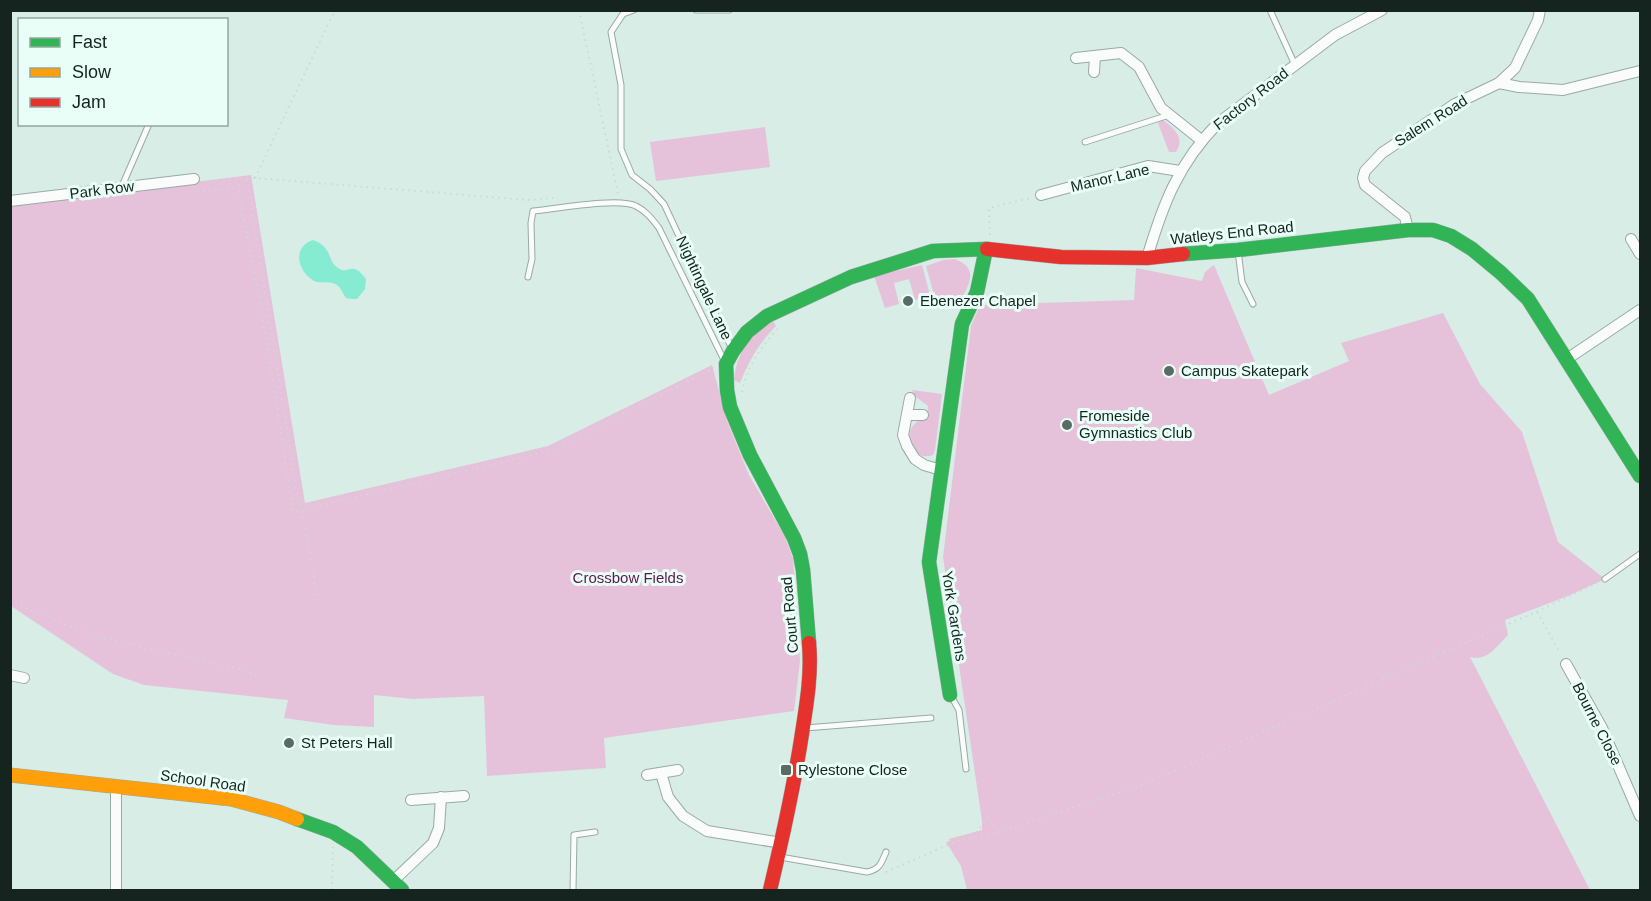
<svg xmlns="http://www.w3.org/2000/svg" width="1651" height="901" viewBox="0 0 1651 901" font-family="Helvetica,sans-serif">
<rect width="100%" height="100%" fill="#d7ede6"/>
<g fill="#e5c2da">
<path d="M1162 119C1173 128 1186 137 1176 152H1169L1158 123Z"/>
<polygon points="765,127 770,167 656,181 650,142"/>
<polygon points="251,175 305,503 548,446 712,365 727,421 749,475 785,537 793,559 800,661 794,711 604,738 606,768 487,776 484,696 413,699 374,695 374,727 334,725 284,718 288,700 144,685 113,674 11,606 10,205"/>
<path d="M954 259C978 267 971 282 961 299L934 295 926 266 943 260Z"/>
<polygon points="922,265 930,295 915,300 909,279 894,283 899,304 885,308 874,276"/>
<path d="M1214 265 1269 395 1349 361 1341 343 1443 313 1480 384 1522 432 1558 542 1605 579 1568 596 1505 620 1508 635C1497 646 1487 662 1470 657L1590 890H967L961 866 946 842 950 841 949 839 982 830V821L943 557 971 326 980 305 1134 300 1136 268 1202 281 1205 272Z"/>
<path d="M773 321 776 326C759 343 749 361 740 383L734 380C737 352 749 335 773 321Z"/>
<path d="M912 390 942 394 935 450 933 455C913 464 895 426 927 417L928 406 915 396Z"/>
</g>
<path fill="#85ebd1" d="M313 240C333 247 327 261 338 268 349 276 351 259 366 279L365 289 357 299H352L346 298C342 292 340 285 333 283 327 281 320 284 314 281 297 271 292 247 313 240Z"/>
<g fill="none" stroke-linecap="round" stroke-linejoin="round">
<g stroke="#99aaa5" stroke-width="7">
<g id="lane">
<polyline points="634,10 623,14 611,32 621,85 621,149 632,175 650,189 664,204 732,349"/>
<polyline points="696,10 729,10"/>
<polyline points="1270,10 1295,65"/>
<polyline points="1085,142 1169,115"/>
<polyline points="122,186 149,124"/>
<polyline points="1238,251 1242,282 1253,304"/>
<path d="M528 277 532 259 531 223 533 211C555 209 619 197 636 206 646 211 652 219 659 228L724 360"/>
<polyline points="1605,579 1640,554"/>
<polyline points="951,696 959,710 966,769"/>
<polyline points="805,728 931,718"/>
<path d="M780 857 867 872C880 869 881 864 886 852"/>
<polyline points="573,890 574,835 595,832"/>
</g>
</g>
<g stroke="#99aaa5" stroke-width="12">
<g id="street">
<polyline points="1076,58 1121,53 1139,67 1161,108 1201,140"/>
<polyline points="1094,72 1095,56"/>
<polyline points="1499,83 1519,87 1563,90 1640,71"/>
<polyline points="1041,195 1148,166 1180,171"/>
<polyline points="10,201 194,179"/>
<polyline points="1408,230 1405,217 1365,185 1363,178 1365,171 1382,153 1455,104 1499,83 1515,68 1538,20 1540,10"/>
<polyline points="1631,239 1640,254"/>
<path d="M1147 258C1163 204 1178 164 1218 123L1335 35 1382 10"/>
<polyline points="1567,359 1640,310"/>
<polyline points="910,398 903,435 907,446 915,459 924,465 941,470"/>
<polyline points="907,415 923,415"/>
<polyline points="1566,664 1602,728 1640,816"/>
<polyline points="10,675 24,678"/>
<polyline points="661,773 668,797 683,816 707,831 782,843"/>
<polyline points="647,775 678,770"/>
<polyline points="116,786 116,890"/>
<polyline points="411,800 464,796"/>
<polyline points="393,881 433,843 439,828 441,797"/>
</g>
</g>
<g stroke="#99aaa5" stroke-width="15">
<g id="fast">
<polyline points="1183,254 1238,250 1408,230 1433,230 1451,236 1472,249 1501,273 1528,299 1640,476"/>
<polyline points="809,643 803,570 800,554 794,538 750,455 730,407 727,390 726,364 733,351 747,332 767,316 851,277 933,251 987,249"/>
<polyline points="950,695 929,562 962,324 977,292 986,249"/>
<polyline points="297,819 333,832 357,847 402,890"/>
</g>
</g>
<g stroke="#99aaa5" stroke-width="15">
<polyline id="slow" points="10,775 231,799 279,812 297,819"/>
</g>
<g stroke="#99aaa5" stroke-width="15">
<g id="jam">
<polyline points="987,249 1061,257 1147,258 1183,254"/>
<path d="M770 890C782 840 793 790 801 740 806 707 812 676 809 643"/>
</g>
</g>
<g stroke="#d1d7d5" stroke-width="2" stroke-dasharray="1.5 4.5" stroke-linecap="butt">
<polyline points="579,10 618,194"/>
<polyline points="255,178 335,10"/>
<polyline points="242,179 238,188 267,343 293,512 549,451 714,368"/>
<polyline points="247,179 300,511"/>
<polyline points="205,181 255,178 528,200 553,198"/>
<polyline points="191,192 238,188"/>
<polyline points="990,235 989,208 1030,198"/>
<path d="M742 392C747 365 763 345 781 325"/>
<polyline points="302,511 319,605"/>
<polyline points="10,599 32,611 97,637 246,670 258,677"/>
<polyline points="1537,612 1561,654"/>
<polyline points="972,837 989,817"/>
<polyline points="886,872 959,840 991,834 1140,786 1536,612 1597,583"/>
<polyline points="332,890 333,847"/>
</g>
<use href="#lane" stroke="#f9fcfb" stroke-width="5"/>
<use href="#street" stroke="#f9fcfb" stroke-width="10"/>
<use href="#fast" stroke="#30b455" stroke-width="14"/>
<use href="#slow" stroke="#ff9f0a" stroke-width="14"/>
<use href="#jam" stroke="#e5322d" stroke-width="14"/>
</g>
<g fill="#5a6a65" stroke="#e8fef7" stroke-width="2">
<circle cx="908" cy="301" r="6"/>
<circle cx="1169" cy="371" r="6"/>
<circle cx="1067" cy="425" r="6"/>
<circle cx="289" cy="743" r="6"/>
<rect x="780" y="764" width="12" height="12" rx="3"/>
</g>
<g text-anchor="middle" stroke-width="6" stroke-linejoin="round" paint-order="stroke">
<g font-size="15" fill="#162420" stroke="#e8fef7">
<text transform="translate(1251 99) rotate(-38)" y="5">Factory Road</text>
<text transform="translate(1431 121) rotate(-32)" y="5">Salem Road</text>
<text transform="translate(1110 178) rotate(-13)" y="5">Manor Lane</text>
<text transform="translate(102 190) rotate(-7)" y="5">Park Row</text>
<text transform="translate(1232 233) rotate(-6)" y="5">Watleys End Road</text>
<text transform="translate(704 288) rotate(65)" y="5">Nightingale Lane</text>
<text transform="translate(790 615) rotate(-95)" y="5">Court Road</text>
<text transform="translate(954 616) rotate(81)" y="5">York Gardens</text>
<text transform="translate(1597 724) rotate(63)" y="5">Bourne Close</text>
<text transform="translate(203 781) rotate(8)" y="5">School Road</text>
</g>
<g font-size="15" fill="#162420" stroke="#e8fef7" text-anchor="start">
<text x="920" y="306">Ebenezer Chapel</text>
<text x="1181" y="376">Campus Skatepark</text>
<text x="1079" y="421">Fromeside<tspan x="1079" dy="17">Gymnastics Club</tspan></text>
<text x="301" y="748">St Peters Hall</text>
<text x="798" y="775">Rylestone Close</text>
</g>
<g font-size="15" fill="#63154c" stroke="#e8fef7">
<text x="628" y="583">Crossbow Fields</text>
</g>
</g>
<rect width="1651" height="901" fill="none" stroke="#162420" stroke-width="24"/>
<rect x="18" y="18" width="210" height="108" fill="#e8fef7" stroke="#94a7a1" stroke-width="1.5"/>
<rect x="30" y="38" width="30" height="9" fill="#30b455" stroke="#94a7a1" stroke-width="1.5"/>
<text x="72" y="48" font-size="18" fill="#162420">Fast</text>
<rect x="30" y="68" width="30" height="9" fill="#ff9f0a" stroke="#94a7a1" stroke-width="1.5"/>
<text x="72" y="78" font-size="18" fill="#162420">Slow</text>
<rect x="30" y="98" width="30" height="9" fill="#e5322d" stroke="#94a7a1" stroke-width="1.5"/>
<text x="72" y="108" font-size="18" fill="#162420">Jam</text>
</svg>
